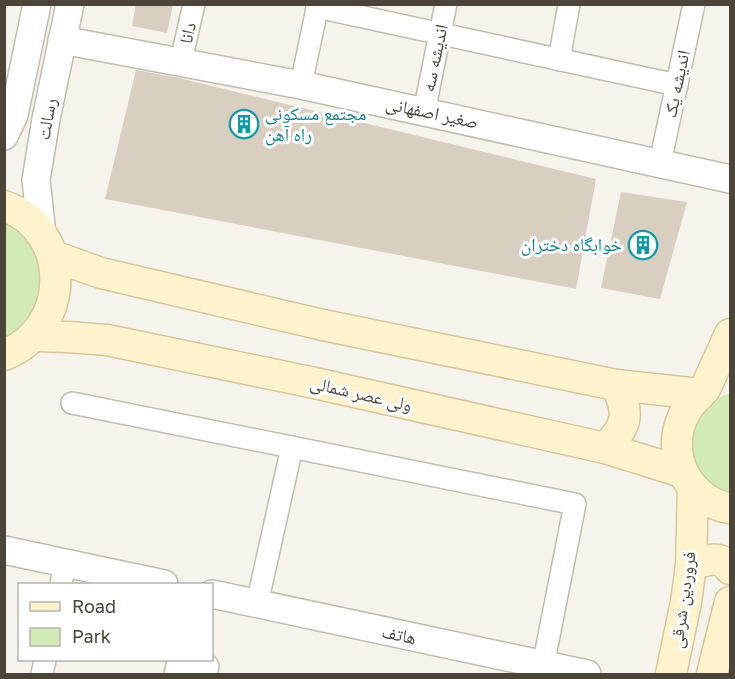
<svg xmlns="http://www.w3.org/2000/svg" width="735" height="679" viewBox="0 0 735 679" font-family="'Golos Text','Noto Naskh Arabic',sans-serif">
<rect width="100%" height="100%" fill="#f6f3ec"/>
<g fill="#d2eab5">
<polygon points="5,216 42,253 45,301 5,346"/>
<polygon points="730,393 730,496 712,488 699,476 689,443 693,426 701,411 715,399"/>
</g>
<g fill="#d8cfc1">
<polygon points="136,4 173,4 167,33 132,26"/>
<polygon points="136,70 179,78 596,179 576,289 105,199"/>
<polygon points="621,192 687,202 660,299 601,288"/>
</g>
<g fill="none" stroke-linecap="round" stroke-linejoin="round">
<g stroke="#c2bbae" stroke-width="24">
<g id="minor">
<polyline points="317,7 677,85"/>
<polyline points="559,60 569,4"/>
<polyline points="181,61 194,4"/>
<polyline points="301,85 318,4"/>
<polyline points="424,112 446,4"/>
<polyline points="660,163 694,4"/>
<polyline points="72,403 575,504 543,666"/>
<polyline points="61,584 65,564"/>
<polyline points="257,604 292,447"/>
<polyline points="42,674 45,660"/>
<polyline points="175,674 178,662 208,666 206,674"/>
</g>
</g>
<g stroke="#c2bbae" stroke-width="30">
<g id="tertiary">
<polyline points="62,40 301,85 730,179"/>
<polyline points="4,136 14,115 37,4"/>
<polyline points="42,235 36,180 46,119 70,4"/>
<polyline points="4,550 164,584"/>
<polyline points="212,594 587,674"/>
</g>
</g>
<g stroke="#d6c79b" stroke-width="33">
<g id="secondary">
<path d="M4 206C73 230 72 329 4 355"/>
<polyline points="53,256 101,273 323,325 616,385 700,394"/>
<polyline points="35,336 68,337 107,340 310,382 605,448 682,472"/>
<polyline points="705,389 730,334"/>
<path d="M700 394C669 422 669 468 701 495 709 502 720 507 730 508"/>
<path d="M605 448C628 426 630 413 616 385"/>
<path d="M691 566C705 560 721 554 730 569"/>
<polyline points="671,674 686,602 691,566 693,488"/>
<polyline points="712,674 730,602"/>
</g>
</g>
<use href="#minor" stroke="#fff" stroke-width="21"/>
<use href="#tertiary" stroke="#fff" stroke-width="27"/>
<use href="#secondary" stroke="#fff3cd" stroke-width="30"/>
</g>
<defs>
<g id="building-ring" transform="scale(1.5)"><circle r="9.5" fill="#fff" stroke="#0f9aa8" stroke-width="1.5"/><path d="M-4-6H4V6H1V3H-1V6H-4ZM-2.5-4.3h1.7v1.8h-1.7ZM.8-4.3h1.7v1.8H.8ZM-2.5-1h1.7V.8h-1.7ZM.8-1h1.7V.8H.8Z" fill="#0f9aa8"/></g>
</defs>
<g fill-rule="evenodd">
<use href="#building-ring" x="244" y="124"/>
<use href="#building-ring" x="643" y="245"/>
</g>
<g text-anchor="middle" stroke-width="6" stroke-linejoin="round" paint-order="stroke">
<g font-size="18" fill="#4b4439" stroke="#fff">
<text transform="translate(188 33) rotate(-77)" y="6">دانا</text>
<text transform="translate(435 58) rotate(-78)" y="6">اندیشه سه</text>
<text transform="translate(677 84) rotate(-78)" y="6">اندیشه یک</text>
<text transform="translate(432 113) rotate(12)" y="6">صغیر اصفهانی</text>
<text transform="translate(47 119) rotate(-80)" y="6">رسالت</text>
<text transform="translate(361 394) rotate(13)" y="6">ولی عصر شمالی</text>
<text transform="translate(683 600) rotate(-82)" y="6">فروردین شرقی</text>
<text transform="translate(399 635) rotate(12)" y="6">هاتف</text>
</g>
<g font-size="18" fill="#0d838f" stroke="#fff" text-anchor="start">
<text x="265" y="120">مجتمع مسکونی<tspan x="265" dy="21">راه آهن</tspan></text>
<text x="622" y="251" text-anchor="end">خوابگاه دختران</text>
</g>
</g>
<rect width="735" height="679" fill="none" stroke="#4b4439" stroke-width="12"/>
<rect x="18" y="583" width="195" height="78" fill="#ffffff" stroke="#b7b4b0" stroke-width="1.5"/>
<rect x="30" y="602" width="30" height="9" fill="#fff3cd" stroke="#b7b4b0" stroke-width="1.5"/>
<text x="72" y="613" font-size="18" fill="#4b4439">Road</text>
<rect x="30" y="628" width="30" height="18" fill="#d2eab5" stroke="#b7b4b0" stroke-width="1.5"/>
<text x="72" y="643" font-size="18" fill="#4b4439">Park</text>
</svg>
